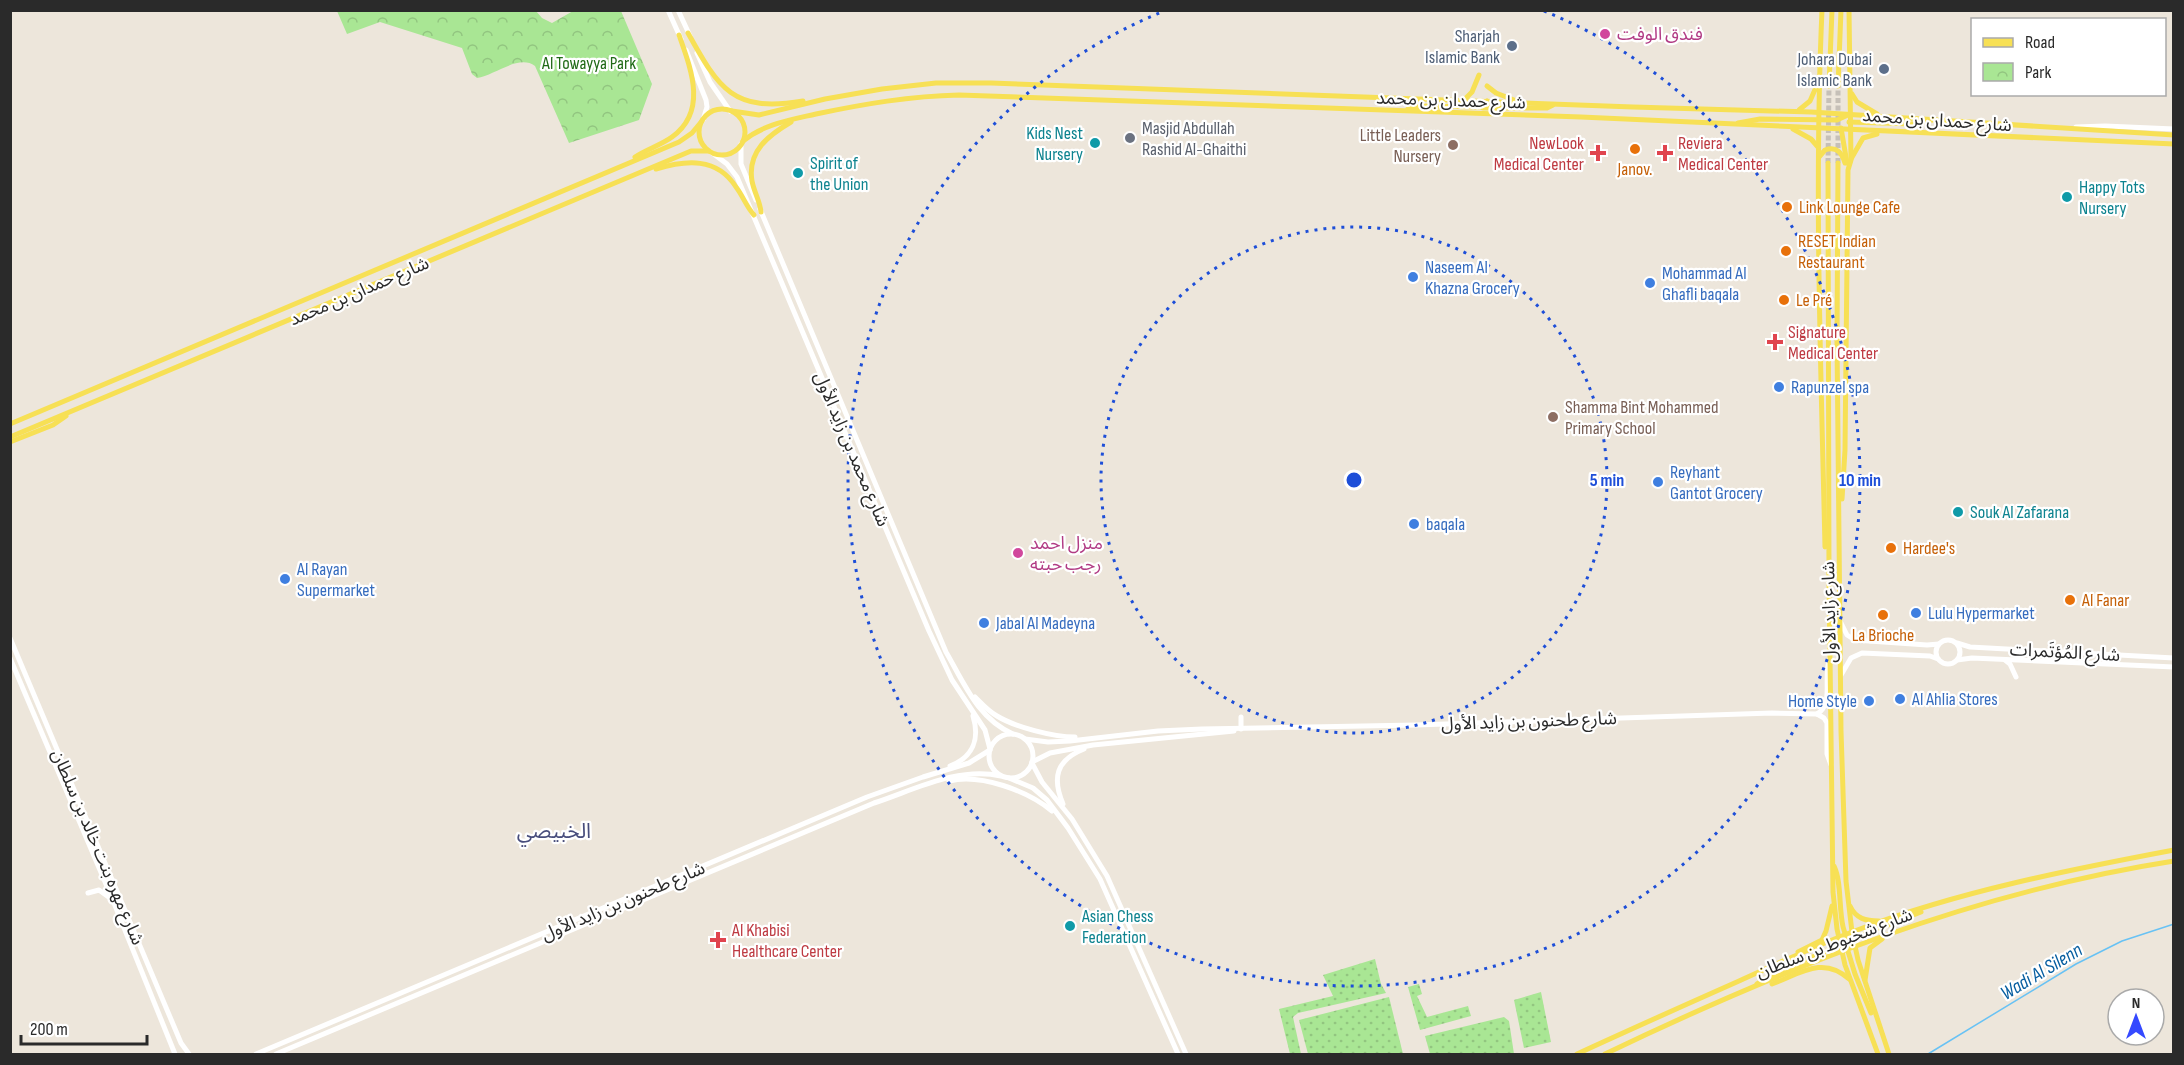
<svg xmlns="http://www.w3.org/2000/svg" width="2184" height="1065" viewBox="0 0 2184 1065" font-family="'Sofia Sans Condensed','Noto Sans Arabic',sans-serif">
<defs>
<pattern id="park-crowns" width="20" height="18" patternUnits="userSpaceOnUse" patternTransform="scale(1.5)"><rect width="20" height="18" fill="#a9e694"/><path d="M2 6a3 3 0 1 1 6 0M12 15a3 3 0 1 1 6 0" fill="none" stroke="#92c580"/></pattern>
<pattern id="garden-dots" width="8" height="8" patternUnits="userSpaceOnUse" patternTransform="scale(1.5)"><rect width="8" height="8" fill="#a9e694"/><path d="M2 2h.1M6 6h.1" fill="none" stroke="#92c580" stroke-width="1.8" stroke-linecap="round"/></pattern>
</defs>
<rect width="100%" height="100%" fill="#ede6db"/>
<path fill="url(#park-crowns)" d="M337 11H536L542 18 552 23 573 11H621L652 84 639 120 569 143 535 66C519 54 495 75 477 78L472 74 462 48 380 22 347 34Z"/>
<g fill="url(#garden-dots)">
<polygon points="1375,959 1381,984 1386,993 1298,1013 1293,1017 1301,1054 1290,1054 1279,1009 1333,996 1323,975"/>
<polygon points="1419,984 1422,994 1417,996 1427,1017 1468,1006 1471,1016 1420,1030 1408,987"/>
<polygon points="1541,992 1551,1042 1524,1048 1514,1000"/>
<polygon points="1389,997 1403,1054 1308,1054 1299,1020"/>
<polygon points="1504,1017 1509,1021 1514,1054 1430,1054 1425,1036"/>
</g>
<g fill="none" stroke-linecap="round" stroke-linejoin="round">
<polyline stroke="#68c2f4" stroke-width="1.5" points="1928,1054 2076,964 2122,941 2174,924"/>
<g stroke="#c6c0b8" stroke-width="5" stroke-dasharray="5 2.5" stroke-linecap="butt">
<polyline points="1828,163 1829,86"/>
<polyline points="1838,163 1838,86"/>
</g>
<g stroke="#fff" stroke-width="5">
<polyline points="668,10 681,39"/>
<polyline points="678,10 690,36"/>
<polyline points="686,50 706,100 707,107 703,120"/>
<polyline points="697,53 710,82 730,111"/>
<polyline points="2076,127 2105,126 2174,129"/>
<polyline points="741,144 741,164 756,200"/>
<polyline points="711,152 727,164 737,177 929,631 952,680 985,730 990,749"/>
<path d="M760 209 946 652C964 683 978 719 1013 734"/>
<polyline points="1840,621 1847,635 1855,640 1927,645 1939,644"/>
<polyline points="10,638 181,1043 189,1054"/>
<circle cx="1948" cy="652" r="12"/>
<polyline points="1957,643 1970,647 2174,658"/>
<polyline points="10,658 114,903 175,1054"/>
<polyline points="1957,660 1972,658 2174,667"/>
<polyline points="2005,660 2010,664 2016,677"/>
<polyline points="1841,675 1851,658 1862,653 1930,656 1938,659"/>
<path d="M975 697C982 704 988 711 997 716 1015 727 1053 737 1075 737"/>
<path d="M1817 714C1835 703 1822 676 1830 658"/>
<polyline points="1241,717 1241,729"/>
<circle cx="1011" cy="756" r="22"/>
<polyline points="1025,739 1048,742 1070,741 1158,731 1202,729 1416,725 1772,713 1817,714 1824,718 1827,723 1827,754 1831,765"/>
<polyline points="1032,762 1050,753 1093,745 1234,731"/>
<polyline points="1032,763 1042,782 1072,819 1107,876 1186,1054"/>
<path d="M950 766C973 757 980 739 973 716"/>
<polyline points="1009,778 1033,788 1047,800 1068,828 1100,879 1178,1054"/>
<path d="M949 781C980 773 1028 791 1052 811"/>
<path d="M1063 804C1052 778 1056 760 1084 749"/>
<polyline points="88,893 99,890 110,898"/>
<polyline points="256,1054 867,797 923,777 969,763 990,750"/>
<path d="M276 1054 874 803C914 790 958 766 1001 776"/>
</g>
<g stroke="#f7e055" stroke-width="5">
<path d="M1822 10C1814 189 1821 368 1825 547"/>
<path d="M688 33C719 89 733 113 803 101"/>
<polyline points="1487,86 1496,93 1514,100"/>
<polyline points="1829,86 1832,10"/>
<polyline points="1838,86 1841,10"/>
<polyline points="1852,94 1857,102 1877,114"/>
<polyline points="1463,101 1472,92 1479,75"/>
<polyline points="1483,108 1547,108 1553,105"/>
<polyline points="1408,109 1421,106 1480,107 1487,101"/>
<circle cx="722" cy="132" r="23"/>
<polyline points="1799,110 1810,101 1817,85"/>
<polyline points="732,111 759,115 825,99 882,89 936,83 991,83 1633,107 1811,112 2174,135"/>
<polyline points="1849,122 1915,124 1932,120"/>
<polyline points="1738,123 1760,119 1837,120 1850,114"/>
<polyline points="1841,128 1847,163"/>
<polyline points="1793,129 1811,139 1818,147"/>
<path d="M743 141C764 124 790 120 816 114 864 104 910 96 959 95L1581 117 2174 144"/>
<path d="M635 157C647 149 661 145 672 137 708 111 691 69 679 35"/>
<path d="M1819 157 1825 150C1837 146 1842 153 1845 163"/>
<polyline points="1851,159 1863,138 1877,134"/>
<polyline points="1828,163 1829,578 1833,892 1837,929 1845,965 1878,1054"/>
<polyline points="1838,163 1837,342 1841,731 1846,881 1852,932 1858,960 1889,1054"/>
<path d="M656 169C686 160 717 157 736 187 743 196 746 206 754 215"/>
<path d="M761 212C760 201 754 192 752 181 747 151 769 135 791 122"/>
<polyline points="10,424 679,142 692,133 702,121"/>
<polyline points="10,437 691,151 709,151"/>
<polyline points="10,442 53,425 66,416"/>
<polyline points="1842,499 1845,450 1848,170 1851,160 1849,10"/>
<path d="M1834 866C1845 889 1834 930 1854 947"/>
<path d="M1850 906C1856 919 1866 921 1879 921"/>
<polyline points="1852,939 1921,912"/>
<polyline points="1847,948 1855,974 1871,1013"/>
<polyline points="1798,952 1822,940 1826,931 1832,906"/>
<polyline points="1865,980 1870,948 1882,939"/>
<polyline points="1757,984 1775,973 1843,944 1852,932"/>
<path d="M1772 984C1799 974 1823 955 1849 979"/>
<path d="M1577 1054C1631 1029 1685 1005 1739 981 1779 963 1819 944 1860 929 1961 891 2068 870 2174 850"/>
<path d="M1605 1054C1786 967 1974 892 2174 861"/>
</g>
</g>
<g fill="none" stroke="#1d4ed8" stroke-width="3" stroke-dasharray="3 6">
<circle cx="1354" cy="480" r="253"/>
<path d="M1544 11A506 506 0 1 1 1164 11"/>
</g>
<g fill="#d1479c" stroke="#fff" stroke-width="2">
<circle cx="1605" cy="34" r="6"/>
<circle cx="1018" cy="553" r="6"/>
</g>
<g fill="#5c6f8a" stroke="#fff" stroke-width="2">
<circle cx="1512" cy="46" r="6"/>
<circle cx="1884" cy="69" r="6"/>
</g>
<circle fill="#6b7280" stroke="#fff" stroke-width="2" cx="1130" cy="138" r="6"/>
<g fill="#0f9aa8" stroke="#fff" stroke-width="2">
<circle cx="1095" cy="143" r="6"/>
<circle cx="798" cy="173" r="6"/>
<circle cx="2067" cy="197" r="6"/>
<circle cx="1958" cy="512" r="6"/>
<circle cx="1070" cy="926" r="6"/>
</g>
<g fill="#8d6e63" stroke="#fff" stroke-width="2">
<circle cx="1453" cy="145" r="6"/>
<circle cx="1553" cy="417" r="6"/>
</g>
<g fill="#e8710a" stroke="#fff" stroke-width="2">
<circle cx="1635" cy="149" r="6"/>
<circle cx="1787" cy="207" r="6"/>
<circle cx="1786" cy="251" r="6"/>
<circle cx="1784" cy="300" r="6"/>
<circle cx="1891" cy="548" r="6"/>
<circle cx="2070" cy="600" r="6"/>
<circle cx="1883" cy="615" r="6"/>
</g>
<g fill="#e0444e" stroke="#fff" stroke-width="2">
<path d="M1595 144h6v6h6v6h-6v6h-6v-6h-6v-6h6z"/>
<path d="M1662 144h6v6h6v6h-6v6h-6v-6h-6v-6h6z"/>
<path d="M1772 333h6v6h6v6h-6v6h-6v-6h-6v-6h6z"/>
<path d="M715 931h6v6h6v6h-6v6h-6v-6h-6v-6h6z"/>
</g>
<g fill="#3f7fe0" stroke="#fff" stroke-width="2">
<circle cx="1413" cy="277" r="6"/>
<circle cx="1650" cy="283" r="6"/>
<circle cx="1779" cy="387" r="6"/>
<circle cx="1658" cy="482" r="6"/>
<circle cx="1414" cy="524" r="6"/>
<circle cx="285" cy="579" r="6"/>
<circle cx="1916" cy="613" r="6"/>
<circle cx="984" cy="623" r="6"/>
<circle cx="1900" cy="699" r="6"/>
<circle cx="1869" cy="701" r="6"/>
</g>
<g text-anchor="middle" stroke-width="4.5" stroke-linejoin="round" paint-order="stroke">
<g font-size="18" fill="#b23c85" stroke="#fff" text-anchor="start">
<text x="1617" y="40">فندق الوفت</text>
<text x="1030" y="549">منزل احمد<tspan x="1030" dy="21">رجب حبته</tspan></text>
</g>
<g font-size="18" fill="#4e5e75" stroke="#fff" text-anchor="end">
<text x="1500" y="42">Sharjah<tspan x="1500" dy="21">Islamic Bank</tspan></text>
<text x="1872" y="65">Johara Dubai<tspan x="1872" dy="21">Islamic Bank</tspan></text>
</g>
<g font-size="18" fill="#206a16" stroke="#fff">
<text x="589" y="69">Al Towayya Park</text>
</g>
<g font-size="18" fill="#2a2a2a" stroke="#fff">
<text transform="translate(1451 100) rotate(2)" y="6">شارع حمدان بن محمد</text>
<text transform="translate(1937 120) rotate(4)" y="6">شارع حمدان بن محمد</text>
<text transform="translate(359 291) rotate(-23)" y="6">شارع حمدان بن محمد</text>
<text transform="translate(852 449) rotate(67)" y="6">شارع محمد بن زايد الأول</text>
<text transform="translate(1829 612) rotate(-91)" y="6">شارع زايد الأول</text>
<text transform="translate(2065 652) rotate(3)" y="6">شارع المُؤتَمرات</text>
<text transform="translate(1529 721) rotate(-2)" y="6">شارع طحنون بن زايد الأول</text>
<text transform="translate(98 847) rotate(67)" y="6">شارع مهره بنت خالد بن سلطان</text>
<text transform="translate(623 901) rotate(-23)" y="6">شارع طحنون بن زايد الأول</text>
<text transform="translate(1834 943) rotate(-21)" y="6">شارع شخبوط بن سلطان</text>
</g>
<g font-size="18" fill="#5b616d" stroke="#fff" text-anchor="start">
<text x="1142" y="134">Masjid Abdullah<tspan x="1142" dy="21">Rashid Al-Ghaithi</tspan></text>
</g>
<g font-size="18" fill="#0d838f" stroke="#fff" text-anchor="start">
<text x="1083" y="139" text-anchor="end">Kids Nest<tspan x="1083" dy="21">Nursery</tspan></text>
<text x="810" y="169">Spirit of<tspan x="810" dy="21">the Union</tspan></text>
<text x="2079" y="193">Happy Tots<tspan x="2079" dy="21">Nursery</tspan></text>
<text x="1970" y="518">Souk Al Zafarana</text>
<text x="1082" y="922">Asian Chess<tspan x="1082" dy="21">Federation</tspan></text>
</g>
<g font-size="18" fill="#785e54" stroke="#fff" text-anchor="end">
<text x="1441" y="141">Little Leaders<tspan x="1441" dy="21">Nursery</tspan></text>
<text x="1565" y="413" text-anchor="start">Shamma Bint Mohammed<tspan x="1565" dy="21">Primary School</tspan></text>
</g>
<g font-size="18" fill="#be3a42" stroke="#fff" text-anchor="start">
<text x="1584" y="149" text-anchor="end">NewLook<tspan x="1584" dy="21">Medical Center</tspan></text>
<text x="1678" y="149">Reviera<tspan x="1678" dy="21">Medical Center</tspan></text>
<text x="1788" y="338">Signature<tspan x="1788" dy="21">Medical Center</tspan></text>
<text x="732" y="936">Al Khabisi<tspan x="732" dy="21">Healthcare Center</tspan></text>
</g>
<g font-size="18" fill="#c56008" stroke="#fff" text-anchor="start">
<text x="1635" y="175" text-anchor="middle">Janov.</text>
<text x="1799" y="213">Link Lounge Cafe</text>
<text x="1798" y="247">RESET Indian<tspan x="1798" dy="21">Restaurant</tspan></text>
<text x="1796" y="306">Le Pré</text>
<text x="1903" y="554">Hardee's</text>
<text x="2082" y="606">Al Fanar</text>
<text x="1883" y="641" text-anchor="middle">La Brioche</text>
</g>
<g font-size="18" fill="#366cbe" stroke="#fff" text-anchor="start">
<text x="1425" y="273">Naseem Al<tspan x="1425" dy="21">Khazna Grocery</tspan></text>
<text x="1662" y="279">Mohammad Al<tspan x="1662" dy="21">Ghafli baqala</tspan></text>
<text x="1791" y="393">Rapunzel spa</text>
<text x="1670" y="478">Reyhant<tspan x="1670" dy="21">Gantot Grocery</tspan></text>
<text x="1426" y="530">baqala</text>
<text x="297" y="575">Al Rayan<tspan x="297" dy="21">Supermarket</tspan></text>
<text x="1928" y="619">Lulu Hypermarket</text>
<text x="996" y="629">Jabal Al Madeyna</text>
<text x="1912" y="705">Al Ahlia Stores</text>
<text x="1857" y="707" text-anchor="end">Home Style</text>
</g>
<g font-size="20" font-style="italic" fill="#075ea0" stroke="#fff">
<text transform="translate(2041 971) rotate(-31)" y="7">Wadi Al Silenn</text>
</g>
<g font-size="21" fill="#484d7c" stroke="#fff">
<text x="554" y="838">الخبيصي</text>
</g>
</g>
<circle cx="1354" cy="480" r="9" fill="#1d4ed8" stroke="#fff" stroke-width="3"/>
<g font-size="18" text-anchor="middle" font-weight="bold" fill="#1d4ed8" stroke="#fff" stroke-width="4.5" stroke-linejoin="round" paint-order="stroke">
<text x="1607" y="486">5 min</text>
<text x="1860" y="486">10 min</text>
</g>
<rect width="2184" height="1065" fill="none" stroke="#2a2a2a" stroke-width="24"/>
<rect x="1971" y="18" width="195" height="78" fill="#ffffff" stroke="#aaaaaa" stroke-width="1.5"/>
<rect x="1983" y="38" width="30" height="9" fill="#f7e055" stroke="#aaaaaa" stroke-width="1.5"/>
<text x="2025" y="48" font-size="18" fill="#2a2a2a">Road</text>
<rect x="1983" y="63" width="30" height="18" fill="url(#park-crowns)" stroke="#aaaaaa" stroke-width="1.5"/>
<text x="2025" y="78" font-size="18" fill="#2a2a2a">Park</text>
<g transform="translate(2136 1017)"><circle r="28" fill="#ffffff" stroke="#aaaaaa" stroke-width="1.5"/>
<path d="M0-4.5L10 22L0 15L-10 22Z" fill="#3549ff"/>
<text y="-9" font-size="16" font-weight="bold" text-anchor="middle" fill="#2a2a2a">N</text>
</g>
<path d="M21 1035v9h126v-9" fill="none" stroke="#2a2a2a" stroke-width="3"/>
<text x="30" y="1035" font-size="18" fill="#2a2a2a" stroke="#ffffff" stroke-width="4.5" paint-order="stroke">200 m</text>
</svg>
